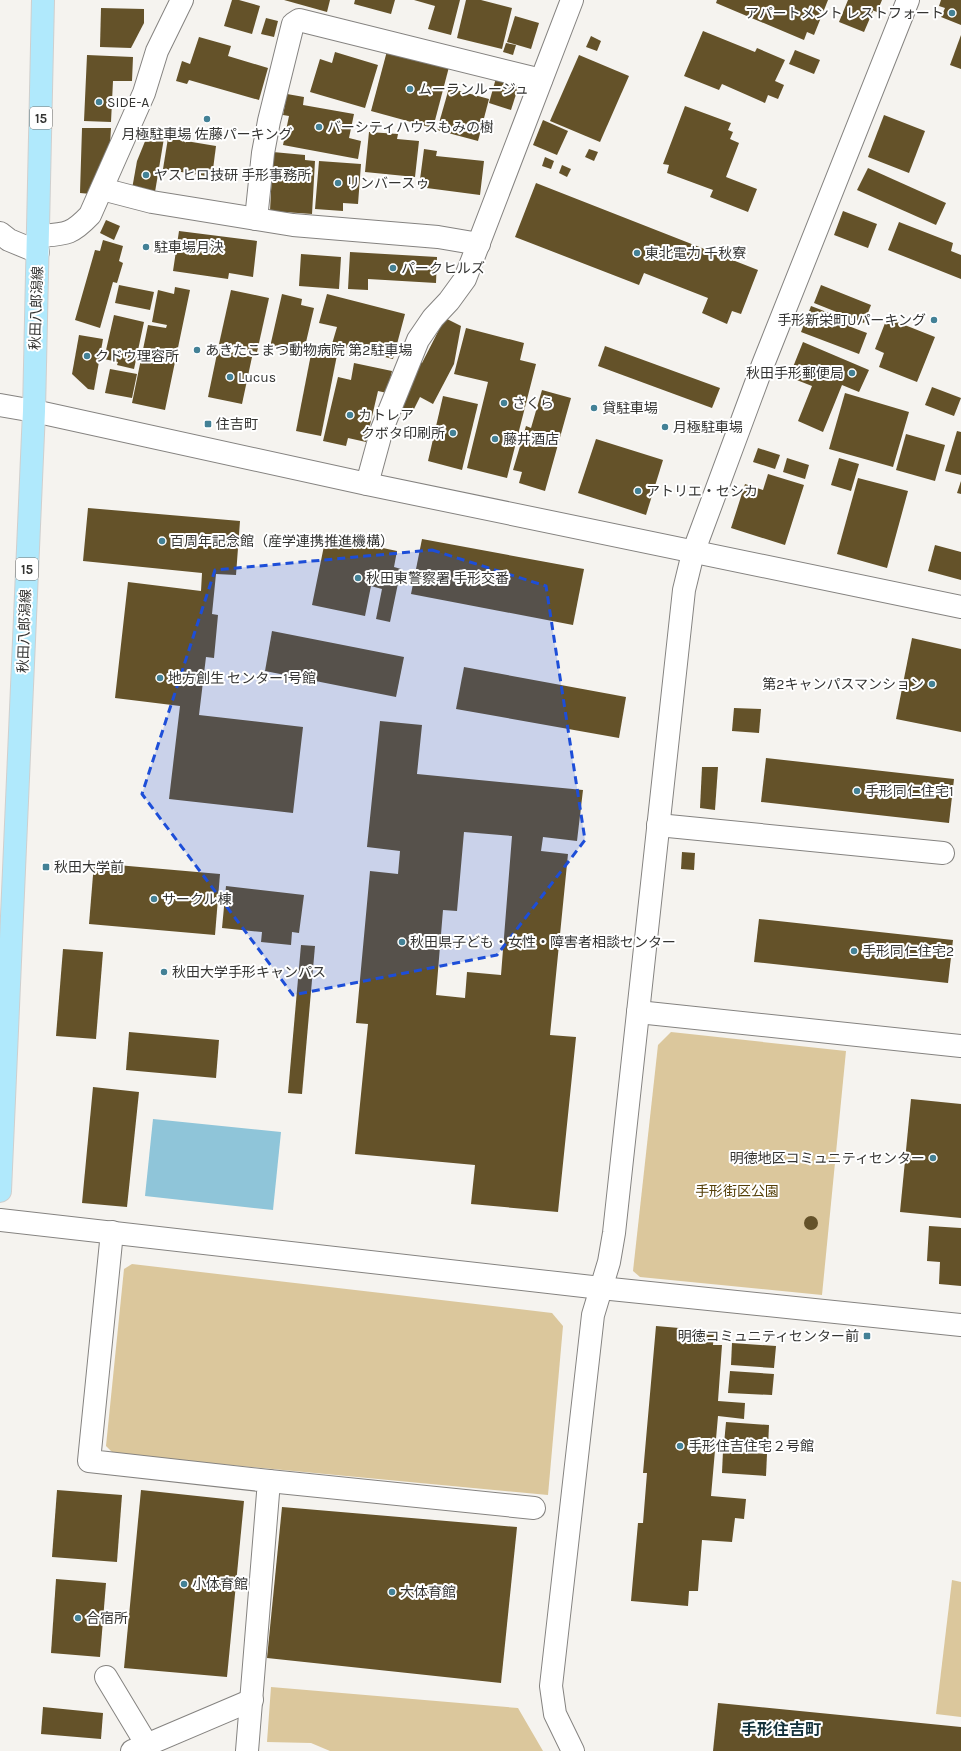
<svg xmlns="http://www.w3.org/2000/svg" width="961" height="1751" viewBox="0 0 961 1751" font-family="Karla,'Noto Sans JP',sans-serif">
<rect width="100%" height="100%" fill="#f5f3ef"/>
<g fill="#dbc79c">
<polygon points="671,1032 846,1051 822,1295 640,1277 633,1271 658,1045"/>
<polygon points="132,1264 552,1313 563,1326 548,1495 114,1454 106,1446 124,1269"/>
<polygon points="952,1580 961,1582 961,1717 936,1714"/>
<polygon points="271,1687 518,1708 543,1751 330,1751 311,1743 267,1742"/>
</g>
<polygon fill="#8fc5d9" points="153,1119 281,1132 273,1210 145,1196"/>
<g fill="#645229" fill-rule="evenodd">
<polygon points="232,0 239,0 260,6 252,34 224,26"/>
<polygon points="284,0 330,0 327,12"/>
<polygon points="355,0 395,0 391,14 354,4"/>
<polygon points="414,0 460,0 451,35 428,29 435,6"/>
<polygon points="466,0 481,0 512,8 502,49 457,38"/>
<polygon points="717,0 828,0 814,35 807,32 804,40 716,3"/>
<polygon points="848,0 882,0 877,12 859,5 873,11 864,32 839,22"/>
<polygon points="941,0 961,0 961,25 941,17 945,8 939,6"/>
<polygon points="101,8 144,9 144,23 131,48 100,47"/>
<polygon points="515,16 539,23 531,49 507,42"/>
<polygon points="266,18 278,21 274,37 261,34"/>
<polygon points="703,31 755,52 757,48 785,60 775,81 784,85 778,99 768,95 765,103 722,84 719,90 684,76"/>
<polygon points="961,35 961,69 950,65"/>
<polygon points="591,36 601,41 597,51 586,47"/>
<polygon points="199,37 231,46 228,56 268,68 259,100 189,80 187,84 176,81 182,61 190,64"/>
<polygon points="506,43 516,45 513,55 503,52"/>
<polygon points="795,50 820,60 814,74 789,64"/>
<polygon points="387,51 449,67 433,128 371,111"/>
<polygon points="335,52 378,65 365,108 310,92 320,59 332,63"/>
<polygon points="87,55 133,57 132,81 113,81 111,122 84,121"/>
<polygon points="579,55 629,76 600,142 550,121"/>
<polygon points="496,78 519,85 511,110 489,103"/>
<polygon points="449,88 489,99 478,141 437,130"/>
<polygon points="287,94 304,97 303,105 354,114 349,138 361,141 358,159 283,145 289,116 283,115"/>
<polygon points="685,106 731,123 728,130 733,132 730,139 739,143 726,177 757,189 748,212 710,197 713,190 667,173 669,165 663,164"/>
<polygon points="884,115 925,131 909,173 868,157"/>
<polygon points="543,120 568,131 557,155 533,145"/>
<polygon points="82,128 111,128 110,144 91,194 80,193"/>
<polygon points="369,132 398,134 397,139 419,141 415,177 365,172"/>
<polygon points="148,134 164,138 155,192 132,189 137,161"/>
<polygon points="168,138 216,146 212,177 163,169"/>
<polygon points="424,149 437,151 436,156 484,161 480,195 419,187"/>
<polygon points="589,149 598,152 594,161 585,157"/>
<polygon points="273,152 305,155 305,160 315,161 312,214 270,211"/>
<polygon points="545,157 554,161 551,169 542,166"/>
<polygon points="319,161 361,164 358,204 343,203 343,211 315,209"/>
<polygon points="562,165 571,169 567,177 559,173"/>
<polygon points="868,168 946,203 936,225 857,190"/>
<polygon points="536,183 758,270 741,314 732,311 727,324 702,313 708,298 644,273 639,285 515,237"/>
<polygon points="843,211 877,224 868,248 834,235"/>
<polygon points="106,220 120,226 114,240 100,233"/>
<polygon points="899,222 953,243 951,251 961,255 961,279 888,250"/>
<polygon points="179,231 257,241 253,277 229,273 228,279 173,271"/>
<polygon points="103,240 123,246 119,261 123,263 117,283 113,282 100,328 75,320 95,250 100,251"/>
<polygon points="350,252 437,257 436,283 368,279 368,290 348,289"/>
<polygon points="301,254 341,257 339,289 299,286"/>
<polygon points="119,285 154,292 150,310 115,303"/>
<polygon points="821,285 871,305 864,323 814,303"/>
<polygon points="175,287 190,290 165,410 132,403 148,325 166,328 167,325 152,322 158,290 174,294"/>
<polygon points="231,290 269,298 257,352 219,344"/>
<polygon points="282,294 302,299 301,305 314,308 303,355 270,347"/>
<polygon points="327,294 405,314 393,359 332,344 337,327 319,323"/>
<polygon points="811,306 853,322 851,327 867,333 859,354 801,332"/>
<polygon points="114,315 144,322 134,369 117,365 118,362 104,359"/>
<polygon points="445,318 461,326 454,364 433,404 420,397 411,415 396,407 419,361 422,363"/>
<polygon points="887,318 935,337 917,382 879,367 884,353 875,349"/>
<polygon points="466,328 524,343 520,360 536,364 507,478 467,468 488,382 454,374"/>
<polygon points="79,335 103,339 94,390 88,389 72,374"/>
<polygon points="803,342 869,370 859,392 842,385 823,432 798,421 812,386 789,377"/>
<polygon points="605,346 720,388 712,408 598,366"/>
<polygon points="218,349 252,357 242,404 208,397"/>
<polygon points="312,349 337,355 321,436 296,431"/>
<polygon points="354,363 392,371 387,393 378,391 366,442 348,438 346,446 323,441 338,377 351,380"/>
<polygon points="110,369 137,374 132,398 105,393"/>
<polygon points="932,387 961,398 954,416 925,405"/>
<polygon points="542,390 571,398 545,491 519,483 522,472 513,470 526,426 531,428"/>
<polygon points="845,393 909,412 893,467 829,449"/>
<polygon points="443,396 478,404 462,470 428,461"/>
<polygon points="957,431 961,432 961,475 945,471"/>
<polygon points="906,434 945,445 935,481 896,470"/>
<polygon points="596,439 663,460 646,515 578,493"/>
<polygon points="758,448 780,455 775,469 753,462"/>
<polygon points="787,458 809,465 805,479 783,472"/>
<polygon points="839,458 859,464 851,491 831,485"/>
<polygon points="768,474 804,485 785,545 731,528 745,484 763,490"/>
<polygon points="858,478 908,491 887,568 837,554"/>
<polygon points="961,481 961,494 957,493"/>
<polygon points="88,508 240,521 236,575 216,574 212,614 218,615 214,658 206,657 199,715 303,727 293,813 169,799 180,706 115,698 128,582 201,591 202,573 83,561"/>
<polygon points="326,536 397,551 394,567 401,569 390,622 376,619 382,589 371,586 365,616 312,605"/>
<polygon points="422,539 584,569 573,625 411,594"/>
<polygon points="935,545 961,552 961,580 928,571"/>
<polygon points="272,631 404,657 396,697 265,671"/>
<polygon points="912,638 961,649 961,732 896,719"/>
<polygon points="464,667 626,697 619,738 456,709"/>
<polygon points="734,708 761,709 759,733 732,731"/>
<path d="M380 721 422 725 417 774 583 790 577 841 543 837 541 851 568 854 550 1035 576 1037 558 1212 471 1204 475 1165 355 1154 368 1024 356 1023 370 871 398 874 400 851 367 847ZM464 832 512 836 501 975 467 972 465 998 436 995 443 910 457 911Z"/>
<polygon points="766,758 954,779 949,823 761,802"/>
<polygon points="702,767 718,767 715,810 700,808"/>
<polygon points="682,852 695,853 694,870 681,869"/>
<polygon points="94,863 220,874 215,935 89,924"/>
<polygon points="226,886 304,895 299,933 292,932 291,945 261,942 262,932 222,928"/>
<polygon points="759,919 953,940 948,983 754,962"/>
<polygon points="301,945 315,946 302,1094 288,1093"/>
<polygon points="63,949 103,952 96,1039 56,1036"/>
<polygon points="129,1032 219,1040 216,1078 126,1070"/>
<polygon points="93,1087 139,1092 127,1207 82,1203"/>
<polygon points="911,1099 961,1104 961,1218 900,1212"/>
<circle cx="811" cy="1223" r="7"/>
<polygon points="929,1226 961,1228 961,1286 939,1284 940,1262 927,1261"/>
<polygon points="656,1326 714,1331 713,1345 722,1345 718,1401 745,1403 744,1419 718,1416 711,1496 746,1499 744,1519 735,1518 732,1542 702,1540 698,1591 689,1591 688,1606 631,1601 638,1523 643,1523 647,1473 643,1473"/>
<polygon points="732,1343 776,1346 774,1368 731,1365"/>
<polygon points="730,1371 774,1374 772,1395 728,1393"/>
<polygon points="726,1422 769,1425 768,1447 724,1444"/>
<polygon points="723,1451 767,1454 766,1476 722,1473"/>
<polygon points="57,1490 122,1495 117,1562 52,1557"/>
<polygon points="141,1490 244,1501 227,1677 124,1668"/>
<polygon points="282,1507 517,1527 501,1683 267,1658"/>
<polygon points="56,1579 106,1583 100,1657 51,1653"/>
<polygon points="718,1703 961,1727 961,1751 713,1751"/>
<polygon points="43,1707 103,1713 101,1739 41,1734"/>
</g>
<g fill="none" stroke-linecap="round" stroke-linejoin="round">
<g stroke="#858380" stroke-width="24">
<g id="minor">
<polyline points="102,189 152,202 256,219 293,225 438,237 479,244"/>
<polyline points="256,219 263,153 269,121 293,24 299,20 541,80"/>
<polyline points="0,233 9,240 38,252"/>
<path d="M39 236C66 234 71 235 90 215L144 93 157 51 182 0"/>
<polyline points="0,405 34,411 367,484 961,607"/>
<polyline points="367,484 382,429 418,340 433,318 449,301 465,279 572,0"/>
<polyline points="658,825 943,853"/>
<polyline points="638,1012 961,1046"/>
<polyline points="0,1220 601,1288 961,1325"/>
<polyline points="112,1232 89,1461 269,1481 247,1751"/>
<polyline points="269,1481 534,1508"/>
<polyline points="106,1677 147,1745"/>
<polyline points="132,1751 252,1700"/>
<polyline points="573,1751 555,1714 551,1686 593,1315 609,1262 614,1233 684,590 693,553 762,367 908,0"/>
</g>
</g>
<g stroke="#cfcfce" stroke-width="24">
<polyline id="major" points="0,1191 34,411 43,0"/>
</g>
<use href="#minor" stroke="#fff" stroke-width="22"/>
<use href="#major" stroke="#b0e9fc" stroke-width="22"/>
</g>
<path fill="#1d4ed8" fill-opacity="0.2" stroke="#1d4ed8" stroke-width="3" stroke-dasharray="8 5" stroke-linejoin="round" d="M432 550 546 586 585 840 497 955 293 995 142 794 215 570Z"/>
<g fill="#438196" stroke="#fff" stroke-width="1.5">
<circle cx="952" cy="13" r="4"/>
<circle cx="410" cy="89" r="4"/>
<circle cx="99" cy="102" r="4"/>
<circle cx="207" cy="119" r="4"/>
<circle cx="319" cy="127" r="4"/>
<circle cx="146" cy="175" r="4"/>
<circle cx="338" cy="183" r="4"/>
<circle cx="146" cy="247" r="4"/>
<circle cx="637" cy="253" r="4"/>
<circle cx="393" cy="268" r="4"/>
<circle cx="934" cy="320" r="4"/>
<circle cx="197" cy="350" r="4"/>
<circle cx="87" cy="356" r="4"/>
<circle cx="852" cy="373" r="4"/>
<circle cx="230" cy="377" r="4"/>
<circle cx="504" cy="403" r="4"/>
<circle cx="594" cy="408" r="4"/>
<circle cx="350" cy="415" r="4"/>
<rect x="204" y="420" width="8" height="8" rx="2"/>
<circle cx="665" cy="427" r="4"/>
<circle cx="453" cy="433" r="4"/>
<circle cx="495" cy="439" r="4"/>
<circle cx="638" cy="491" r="4"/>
<circle cx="162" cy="541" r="4"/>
<circle cx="358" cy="578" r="4"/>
<circle cx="160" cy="678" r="4"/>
<circle cx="932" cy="684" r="4"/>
<circle cx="857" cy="791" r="4"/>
<rect x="42" y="863" width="8" height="8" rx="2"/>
<circle cx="154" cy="899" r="4"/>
<circle cx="402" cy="942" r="4"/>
<circle cx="854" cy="951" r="4"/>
<circle cx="164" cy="972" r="4"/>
<circle cx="933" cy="1158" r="4"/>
<rect x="863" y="1332" width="8" height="8" rx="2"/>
<circle cx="680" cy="1446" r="4"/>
<circle cx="184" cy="1584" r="4"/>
<circle cx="392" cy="1592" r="4"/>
<circle cx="78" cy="1618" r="4"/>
</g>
<g text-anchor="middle" stroke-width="4" stroke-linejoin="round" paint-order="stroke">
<g fill="#fff" stroke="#727270" stroke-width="1">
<rect x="30" y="107" width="22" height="22" rx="3"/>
<rect x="16" y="558" width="22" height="22" rx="3"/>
</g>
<g font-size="13" font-weight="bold" fill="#353533">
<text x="41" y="123">15</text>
<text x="27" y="574">15</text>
</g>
<g font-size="14" fill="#353533" stroke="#fff" text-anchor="start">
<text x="944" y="18" text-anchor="end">アパートメント レストフォート</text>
<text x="418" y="94">ムーランルージュ</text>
<text x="107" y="107">SIDE-A</text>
<text x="327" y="132">バーシティハウスもみの樹</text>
<text x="207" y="139" text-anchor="middle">月極駐車場 佐藤パーキング</text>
<text x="154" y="180">ヤスヒロ技研 手形事務所</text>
<text x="346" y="188">リンバースゥ</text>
<text x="154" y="252">駐車場月決</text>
<text x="645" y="258">東北電力 千秋寮</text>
<text x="401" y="273">パークヒルズ</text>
<text x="926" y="325" text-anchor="end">手形新栄町Uパーキング</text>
<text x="205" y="355">あきたこまつ動物病院 第2駐車場</text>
<text x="95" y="361">クドウ理容所</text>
<text x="844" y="378" text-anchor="end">秋田手形郵便局</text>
<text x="238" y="382">Lucus</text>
<text x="512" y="408">さくら</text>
<text x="602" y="413">貸駐車場</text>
<text x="358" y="420">カトレア</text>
<text x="216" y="429">住吉町</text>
<text x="673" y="432">月極駐車場</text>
<text x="445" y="438" text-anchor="end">クボタ印刷所</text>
<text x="503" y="444">藤井酒店</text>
<text x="646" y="496">アトリエ・セシカ</text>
<text x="170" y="546">百周年記念館（産学連携推進機構）</text>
<text x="366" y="583">秋田東警察署 手形交番</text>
<text x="168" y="683">地方創生 センター1号館</text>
<text x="924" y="689" text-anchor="end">第2キャンパスマンション</text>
<text x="865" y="796">手形同仁住宅1</text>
<text x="54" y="872">秋田大学前</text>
<text x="162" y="904">サークル棟</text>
<text x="410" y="947">秋田県子ども・女性・障害者相談センター</text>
<text x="862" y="956">手形同仁住宅2</text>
<text x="172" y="977">秋田大学手形キャンパス</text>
<text x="925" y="1163" text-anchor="end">明徳地区コミュニティセンター</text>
<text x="859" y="1341" text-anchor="end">明徳コミュニティセンター前</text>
<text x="688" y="1451">手形住吉住宅２号館</text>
<text x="192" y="1589">小体育館</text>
<text x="400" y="1597">大体育館</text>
<text x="86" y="1623">合宿所</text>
</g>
<g font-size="14" fill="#353533" stroke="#fff">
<text transform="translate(36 308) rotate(-88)" y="5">秋田八郎潟線</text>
<text transform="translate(24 631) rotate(-88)" y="5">秋田八郎潟線</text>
</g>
<g font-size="14" fill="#553f07" stroke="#fff">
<text x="737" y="1196">手形街区公園</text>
</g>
<g font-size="16" font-weight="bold" fill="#13313b" stroke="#fff">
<text x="781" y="1735">手形住吉町</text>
</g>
</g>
</svg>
